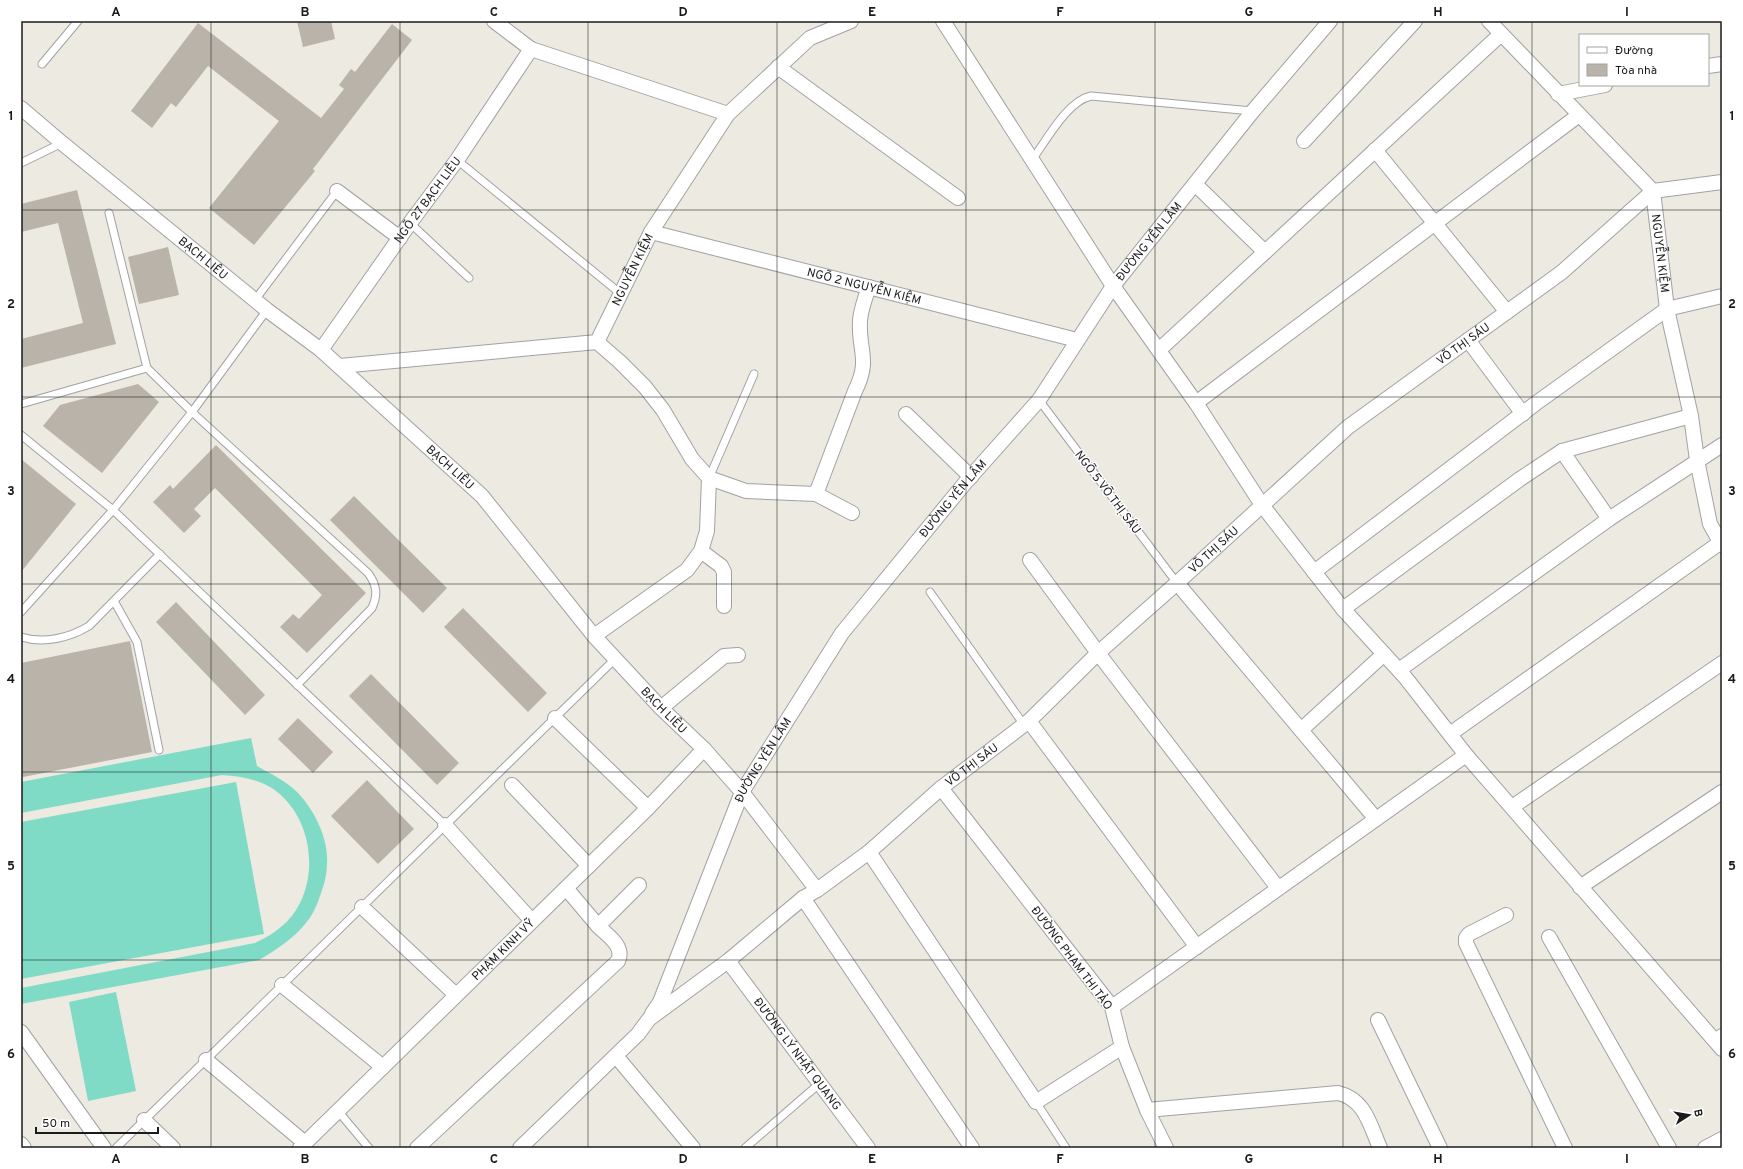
<svg xmlns="http://www.w3.org/2000/svg" width="1743" height="1169" viewBox="0 0 1743 1169" font-family="Overpass,sans-serif">
<rect width="100%" height="100%" fill="#eceae1"/>
<g fill="#7fdbc6">
<path d="M251 738 257 766C271 774 286 781 297 792 314 809 329 839 327 864 327 876 323 888 319 899 316 907 312 916 306 923 293 939 276 950 259 960L21 1004V988L255 943C274 934 291 922 300 903 319 865 308 812 272 788 257 779 239 776 222 775L21 813V782Z"/>
<polygon points="236,782 264,934 21,979 21,822"/>
<polygon points="116,992 136,1091 88,1101 69,1002"/>
</g>
<g fill="#b9b3aa">
<polygon points="297,21 331,21 335,39 303,47"/>
<polygon points="198,23 321,118 344,89 339,85 351,69 355,72 392,24 412,40 313,169 315,171 254,245 209,208 279,121 208,66 176,107 171,103 152,128 131,111"/>
<polygon points="77,190 116,344 21,368 21,339 83,323 58,223 21,232 21,204"/>
<polygon points="168,247 179,295 139,304 128,257"/>
<polygon points="138,384 159,402 102,473 43,426 60,405"/>
<polygon points="216,445 366,593 307,653 280,627 293,614 299,619 322,595 215,488 194,509 201,516 184,533 153,502 170,485 173,489"/>
<polygon points="21,459 76,504 21,572"/>
<polygon points="354,496 447,588 423,613 330,520"/>
<polygon points="176,602 265,695 245,715 156,622"/>
<polygon points="463,608 547,693 528,712 444,627"/>
<polygon points="130,641 152,752 23,777 21,770 21,663"/>
<polygon points="371,674 459,763 437,785 349,696"/>
<polygon points="298,718 333,752 313,773 278,739"/>
<polygon points="367,780 414,829 378,864 331,816"/>
</g>
<g fill="none" stroke-linecap="round" stroke-linejoin="round">
<g stroke="#a2a2a2" stroke-width="9">
<g id="service">
<polyline points="42,64 78,21"/>
<polyline points="457,160 621,294"/>
<path d="M1032 160C1046 141 1067 101 1091 96L1252 111"/>
<polyline points="21,163 62,143"/>
<path d="M109 213 147 368 192 412 368 573C377 585 378 595 372 608L297 685"/>
<polyline points="410,223 469,278"/>
<polyline points="255,300 337,191"/>
<polyline points="1039,400 1177,583"/>
<polyline points="21,404 147,368"/>
<polyline points="21,435 113,510 445,825"/>
<polyline points="709,478 754,374"/>
<polyline points="930,592 1024,725"/>
<polyline points="114,601 137,642 159,750"/>
<polyline points="21,612 113,510 192,412 267,310"/>
<path d="M21 637C44 644 69 638 89 626L160 554"/>
<polyline points="1713,1038 1722,1032"/>
<polyline points="1036,1102 1066,1148"/>
<polyline points="338,1111 369,1148"/>
<polyline points="116,1148 616,658"/>
<polyline points="745,1148 819,1084"/>
</g>
</g>
<g stroke="#a2a2a2" stroke-width="16">
<g id="minor">
<polyline points="494,21 531,49 728,114"/>
<polyline points="943,21 1113,286 1196,403 1262,505 1343,609 1405,677 1466,755 1722,1049"/>
<path id="s1" d="M1489 21 1653 191 1667 309 1691 416 1697 460 1710 524 1722 545"/>
<polyline points="1708,66 1722,64"/>
<polyline points="778,67 958,198"/>
<polyline points="1558,94 1605,85"/>
<path id="s2" d="M21 108 62 143 267 310 321 350 482 496 594 636 661 708 704 749 742 792 817 890"/>
<polyline points="1304,141 1415,21"/>
<polyline points="1375,150 1507,312"/>
<polyline points="1195,184 1265,252"/>
<polyline points="337,191 400,238"/>
<path id="s3" d="M651 232 1077 340"/>
<polyline points="1468,340 1523,414"/>
<polyline points="597,342 620,362 645,387 663,410 692,459 709,478 746,491 816,494 852,513"/>
<path id="s4" d="M321 350 410 223 457 160 531 49"/>
<polyline points="1159,350 1501,34"/>
<path id="s5" d="M340 366 597 342 651 232 728 114 810 38 851 21"/>
<polyline points="1196,403 1579,115"/>
<polyline points="906,414 971,477"/>
<polyline points="1562,451 1609,519"/>
<path d="M816 494 855 391C871 359 858 351 860 320 861 309 865 298 869 287"/>
<polyline points="701,551 721,566 724,572 724,606"/>
<polyline points="1030,560 1098,653 1278,888"/>
<polyline points="1314,572 1539,401 1667,309 1722,296"/>
<polyline points="1177,583 1376,819"/>
<polyline points="1343,609 1520,479 1562,451 1691,416"/>
<polyline points="594,636 687,570 701,551 707,531 709,478"/>
<polyline points="1399,670 1609,519 1722,445"/>
<polyline points="661,708 724,656 738,655"/>
<polyline points="555,718 648,808"/>
<polyline points="1029,721 1197,947"/>
<polyline points="1301,730 1384,654"/>
<polyline points="1450,734 1721,542"/>
<polyline points="512,785 589,866"/>
<polyline points="941,788 1112,1007 1122,1047 1147,1110 1166,1148"/>
<polyline points="1512,807 1722,663"/>
<polyline points="445,825 532,921"/>
<polyline points="869,852 1036,1102 1122,1047"/>
<polyline points="1580,887 1722,792"/>
<polyline points="566,888 598,926"/>
<polyline points="803,898 972,1148"/>
<polyline points="362,907 456,995"/>
<polyline points="1506,915 1469,934 1466,938 1466,943 1565,1148"/>
<polyline points="1549,937 1669,1148"/>
<path id="s6" d="M728 961 868 1148"/>
<polyline points="282,985 383,1067"/>
<polyline points="1112,1007 1466,755"/>
<path id="s7" d="M652 1014 660 1002 742 792 842 633 965 483 1039 400 1113 286 1253 111 1330 21"/>
<polyline points="1378,1020 1440,1148"/>
<polyline points="21,1032 104,1148"/>
<polyline points="616,1056 693,1148"/>
<polyline points="206,1060 305,1143"/>
<path d="M1147 1110 1338 1093C1365 1099 1370 1125 1380 1148"/>
<polyline points="144,1120 173,1148"/>
<polyline points="21,1144 24,1148"/>
<path id="s8" d="M300 1148 648 808 704 749"/>
<path d="M417 1148 618 961C625 946 607 935 598 926L639 885"/>
<path id="s9" d="M520 1148 638 1034 649 1019 728 961 803 898 817 890 869 852 941 788 1029 721 1098 653 1177 583 1348 427 1562 272 1653 191 1722 182"/>
<polyline points="1705,1148 1722,1139"/>
</g>
</g>
<use href="#service" stroke="#fff" stroke-width="7"/>
<use href="#minor" stroke="#fff" stroke-width="14"/>
</g>
<path fill="none" stroke="#1b1b1b" stroke-width="1" stroke-opacity="0.55" d="M211 21V1148M400 21V1148M588 21V1148M777 21V1148M966 21V1148M1155 21V1148M1343 21V1148M1532 21V1148M21 210H1722M21 397H1722M21 584H1722M21 772H1722M21 960H1722"/>
<g text-anchor="middle" stroke-width="3" stroke-linejoin="round" paint-order="stroke">
<g font-size="12" fill="#1b1b1b" stroke="#fff">
<text dy="4" stroke="none"><textPath href="#s4" startOffset="184">NGÕ 27 BẠCH LIÊU</textPath></text>
<text dy="4" stroke="none"><textPath href="#s7" startOffset="926">ĐƯỜNG YÊN LÂM</textPath></text>
<text dy="4" stroke="none"><textPath href="#s1" startOffset="299">NGUYỄN KIỆM</textPath></text>
<text dy="4" stroke="none"><textPath href="#s2" startOffset="236">BẠCH LIÊU</textPath></text>
<text dy="4" stroke="none"><textPath href="#s5" startOffset="339">NGUYỄN KIỆM</textPath></text>
<text dy="4" stroke="none"><textPath href="#s3" startOffset="220">NGÕ 2 NGUYỄN KIỆM</textPath></text>
<text dy="4" stroke="none"><textPath href="#s9" startOffset="1242">VÕ THỊ SÁU</textPath></text>
<text dy="4" stroke="none"><textPath href="#s2" startOffset="560">BẠCH LIÊU</textPath></text>
<text transform="translate(1108 492) rotate(53)" y="4">NGÕ 5 VÕ THỊ SÁU</text>
<text dy="4" stroke="none"><textPath href="#s7" startOffset="602">ĐƯỜNG YÊN LÂM</textPath></text>
<text dy="4" stroke="none"><textPath href="#s9" startOffset="918">VÕ THỊ SÁU</textPath></text>
<text dy="4" stroke="none"><textPath href="#s2" startOffset="884">BẠCH LIÊU</textPath></text>
<text dy="4" stroke="none"><textPath href="#s7" startOffset="278">ĐƯỜNG YÊN LÂM</textPath></text>
<text dy="4" stroke="none"><textPath href="#s9" startOffset="594">VÕ THỊ SÁU</textPath></text>
<text dy="4" stroke="none"><textPath href="#s8" startOffset="284">PHẠM KINH VỸ</textPath></text>
<text transform="translate(1072 958) rotate(53)" y="4">ĐƯỜNG PHAM THI TẢO</text>
<text dy="4" stroke="none"><textPath href="#s6" startOffset="116">ĐƯỜNG LÝ NHẬT QUANG</textPath></text>
</g>
</g>
<rect width="1743" height="1169" fill="none" stroke="#ffffff" stroke-width="44"/>
<rect x="1579" y="34" width="130" height="52" fill="#ffffff" stroke="#a4a4a4"/>
<rect x="1587" y="47" width="20" height="6" fill="#ffffff" stroke="#a4a4a4"/>
<text x="1615" y="54" font-size="12" fill="#1b1b1b">Đường</text>
<rect x="1587" y="64" width="20" height="12" fill="#b9b3aa" stroke="#a4a4a4"/>
<text x="1615" y="74" font-size="12" fill="#1b1b1b">Tòa nhà</text>
<g transform="translate(1689 1115) rotate(78)" stroke="#ffffff" stroke-width="3" paint-order="stroke">
<path d="M0-3L7 15L0 10L-7 15Z" fill="#1b1b1b"/>
<text y="-6" font-size="11" font-weight="bold" text-anchor="middle" fill="#1b1b1b">B</text>
</g>
<path d="M36 1127v6h122v-6" fill="none" stroke="#1b1b1b" stroke-width="2"/>
<text x="42" y="1127" font-size="12" fill="#1b1b1b" stroke="#ffffff" stroke-width="3" paint-order="stroke">50 m</text>
<rect x="22" y="22" width="1699" height="1125" fill="none" stroke="#1b1b1b" stroke-width="1.5"/>
<g font-size="13" text-anchor="middle" font-weight="bold" fill="#1b1b1b">
<text x="116" y="16">A</text>
<text x="305" y="16">B</text>
<text x="494" y="16">C</text>
<text x="683" y="16">D</text>
<text x="872" y="16">E</text>
<text x="1060" y="16">F</text>
<text x="1249" y="16">G</text>
<text x="1438" y="16">H</text>
<text x="1627" y="16">I</text>
<text x="11" y="120">1</text>
<text x="1732" y="120">1</text>
<text x="11" y="308">2</text>
<text x="1732" y="308">2</text>
<text x="11" y="495">3</text>
<text x="1732" y="495">3</text>
<text x="11" y="683">4</text>
<text x="1732" y="683">4</text>
<text x="11" y="870">5</text>
<text x="1732" y="870">5</text>
<text x="11" y="1058">6</text>
<text x="1732" y="1058">6</text>
<text x="116" y="1163">A</text>
<text x="305" y="1163">B</text>
<text x="494" y="1163">C</text>
<text x="683" y="1163">D</text>
<text x="872" y="1163">E</text>
<text x="1060" y="1163">F</text>
<text x="1249" y="1163">G</text>
<text x="1438" y="1163">H</text>
<text x="1627" y="1163">I</text>
</g>
</svg>
